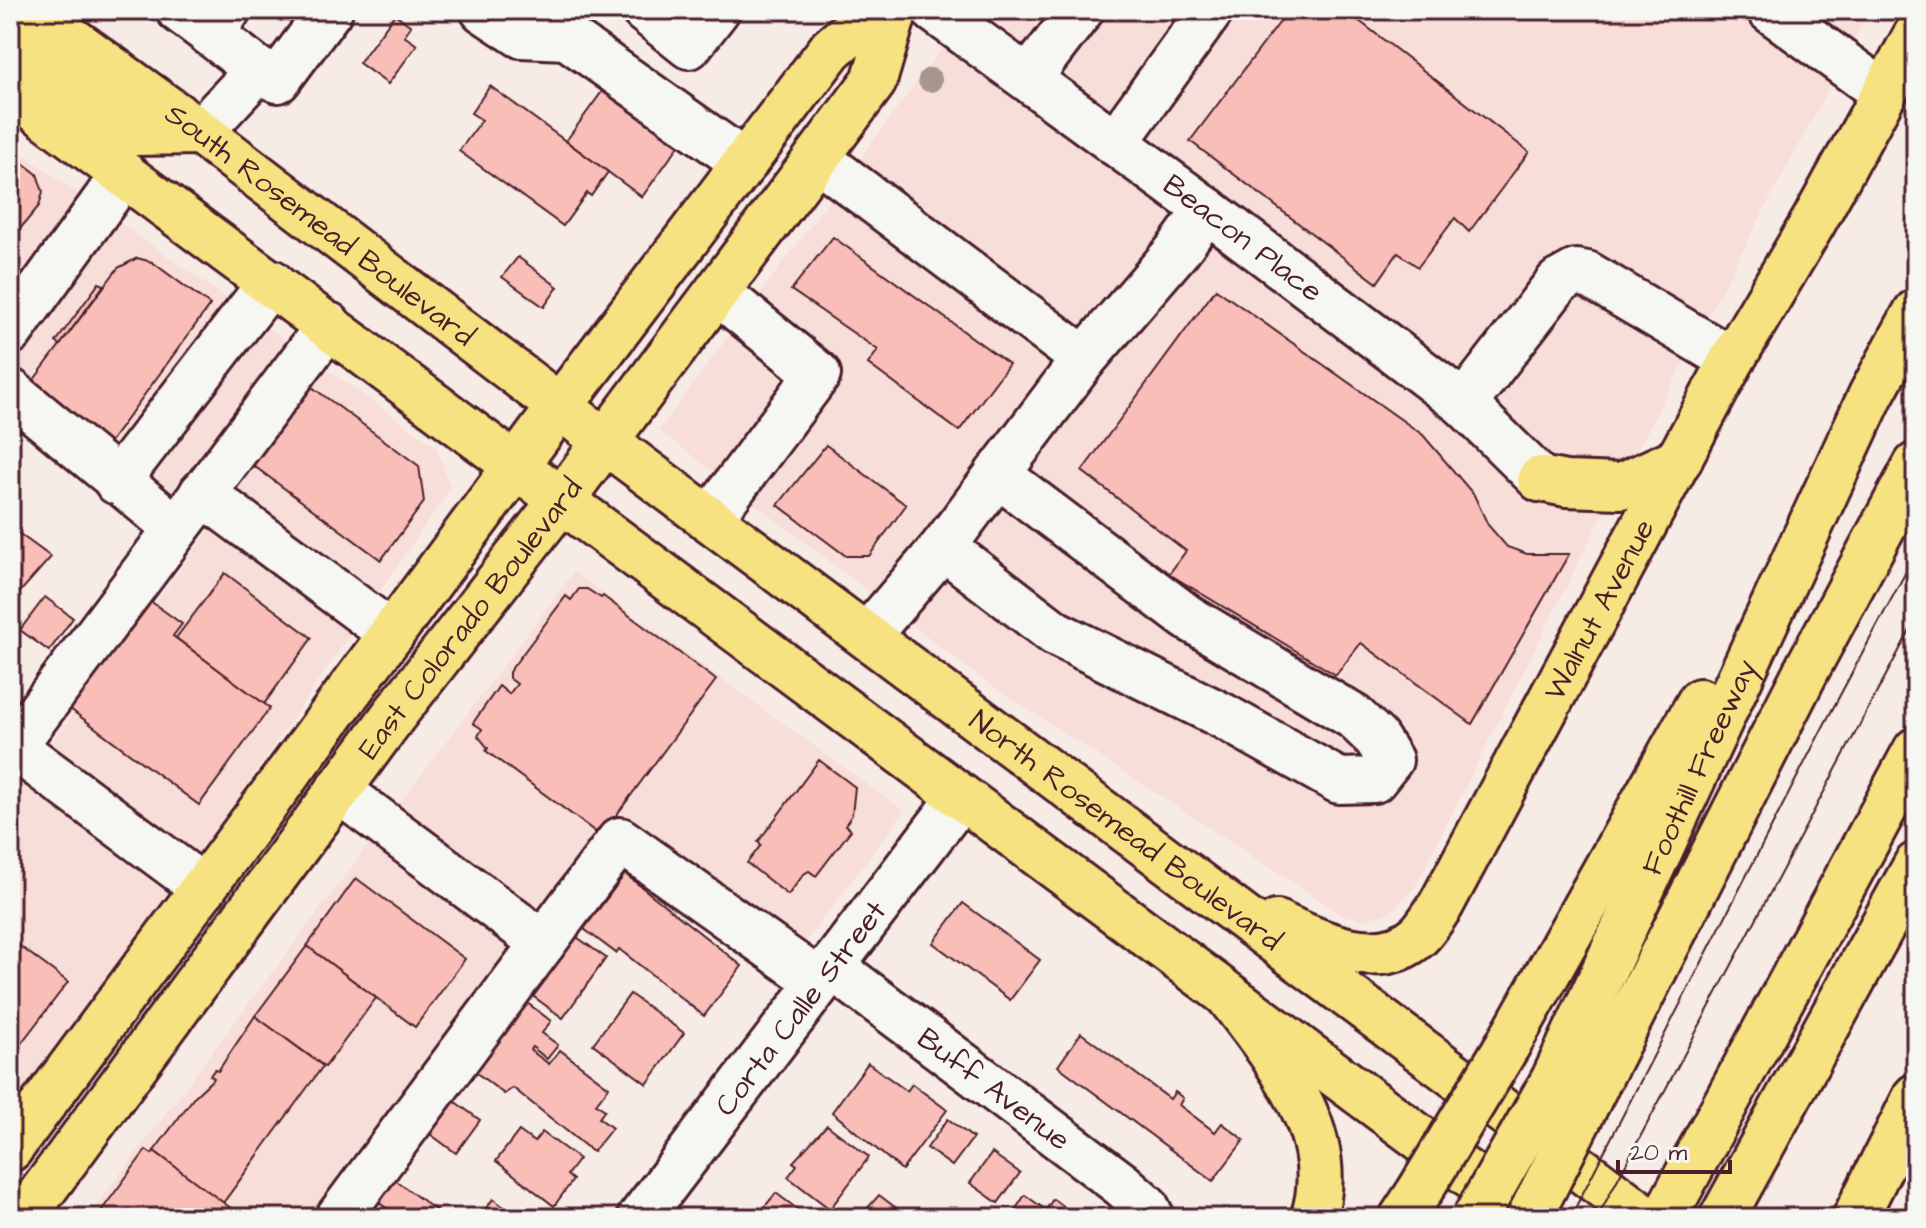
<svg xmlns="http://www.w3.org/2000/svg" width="1926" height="1228" viewBox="0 0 1926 1228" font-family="'Architects Daughter',sans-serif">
<rect width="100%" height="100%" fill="#f7ebe6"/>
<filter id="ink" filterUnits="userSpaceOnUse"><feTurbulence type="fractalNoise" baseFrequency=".0125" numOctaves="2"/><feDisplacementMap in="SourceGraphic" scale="16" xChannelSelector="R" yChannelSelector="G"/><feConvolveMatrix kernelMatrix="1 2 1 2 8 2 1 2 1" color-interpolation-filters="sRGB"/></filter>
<g filter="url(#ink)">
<g fill="#f8ded8">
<polygon points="970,10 1870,10 1599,522 1415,887 1391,912 1365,920 1342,915 986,682 659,430"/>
<polygon points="10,145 437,447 450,489 10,1130 10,798 213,525 10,373"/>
<polygon points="574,572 904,811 804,944 620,812 321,1218 87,1218"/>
</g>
<g fill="#fabeb8" stroke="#4a1f2b" stroke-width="2">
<polygon points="1289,10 1345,10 1529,152 1469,232 1455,218 1418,267 1398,253 1377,283 1190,141"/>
<polygon points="395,14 411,26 404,36 417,45 388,84 359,63"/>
<polygon points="609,82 685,137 642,197 566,141"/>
<polygon points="490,86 608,172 591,196 587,193 563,226 459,151 482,120 471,113"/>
<polygon points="10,153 37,174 43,192 39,206 10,241"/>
<polygon points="833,237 1009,364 959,431 868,364 878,350 791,290"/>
<polygon points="518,257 558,287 544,307 502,277"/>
<polygon points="137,258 152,262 210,305 109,443 30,385 118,268"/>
<polygon points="99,283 104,285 60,345 56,342"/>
<polygon points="1216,289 1423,435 1474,495 1488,525 1507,547 1527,554 1569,554 1472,724 1361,643 1336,675 1169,574 1186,551 1082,471"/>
<polygon points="308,384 419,466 424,502 381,560 250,463"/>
<polygon points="826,445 906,505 869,556 846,556 778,505"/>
<polygon points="10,527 51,557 13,600 10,597"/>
<polygon points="225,573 312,638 264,704 176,638"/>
<polygon points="579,589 587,589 601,598 603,596 716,680 601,836 486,751 488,748 478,736 482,729 473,723 499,686 509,694 517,684 509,678 509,672 566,596 571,600"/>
<polygon points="142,595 182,624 173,636 270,708 199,805 62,703"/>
<polygon points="45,597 73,618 49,651 20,630"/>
<polygon points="819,760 855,787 852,815 845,825 851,830 816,876 809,871 804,874 788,895 747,863 761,845 758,842"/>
<polygon points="625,874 742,966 704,1016 619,949 616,953 584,929"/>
<polygon points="356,878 465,959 415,1027 307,946"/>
<polygon points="963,903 1040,960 1010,1000 933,943"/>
<polygon points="574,935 606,958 563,1018 530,994"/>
<polygon points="13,941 68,982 16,1050 10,1046 10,945"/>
<polygon points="307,946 376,998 325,1067 255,1016"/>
<polygon points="630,994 684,1033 647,1084 593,1044"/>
<polygon points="522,999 551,1021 542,1033 558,1045 547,1059 532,1047 530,1050 549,1064 560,1050 609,1087 596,1104 605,1110 599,1118 612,1128 593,1152 513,1088 504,1094 469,1067"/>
<polygon points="255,1016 323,1066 223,1203 154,1151 195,1096 214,1078 210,1075 215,1069 218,1071"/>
<polygon points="1081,1033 1170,1099 1175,1092 1183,1098 1179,1105 1215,1132 1222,1123 1244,1140 1213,1181 1058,1066"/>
<polygon points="868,1063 907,1091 912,1084 947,1110 902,1170 832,1112"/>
<polygon points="454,1101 480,1120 456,1153 430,1134"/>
<polygon points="948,1119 973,1138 952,1166 927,1148"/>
<polygon points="827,1125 869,1157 830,1209 788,1177 797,1165 793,1162"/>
<polygon points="519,1131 534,1142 542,1132 579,1159 567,1175 573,1180 554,1206 496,1161"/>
<polygon points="146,1150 152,1154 154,1151 244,1218 105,1218 99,1214"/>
<polygon points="992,1153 1020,1173 998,1203 970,1183"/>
<polygon points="391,1177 442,1215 440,1218 400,1218 374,1199"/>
<polygon points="776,1193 809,1218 755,1218"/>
<polygon points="879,1195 904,1214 901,1218 859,1218"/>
<polygon points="1025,1195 1046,1210 1053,1199 1079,1218 1010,1218"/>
<polygon points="493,1199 519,1218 479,1218"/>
</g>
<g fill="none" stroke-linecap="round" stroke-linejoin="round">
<g stroke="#4a1f2b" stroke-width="50">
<g id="minor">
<polyline points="179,10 211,34"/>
<polyline points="483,10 521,35 567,37 745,163"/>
<polyline points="644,10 689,46 717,10"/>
<path id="s1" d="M934 10 1207 210 1464 404 1540 479"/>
<polyline points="1770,10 1884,93"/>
<polyline points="258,70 278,80 330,10"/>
<polyline points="1029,78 1081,10"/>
<polyline points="200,132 258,70 211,34 228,10"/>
<polyline points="1115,143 1211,10"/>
<polyline points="817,158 1084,359"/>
<polyline points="10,332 124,174"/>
<polyline points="10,391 176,528"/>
<polyline points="1464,404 1558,282 1576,272 1587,274 1732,360"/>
<polyline points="117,482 271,282"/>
<polyline points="202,493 392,634"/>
<polyline points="710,519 818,374 717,292"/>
<polyline points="943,547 1055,633 1223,716 1339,781 1374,780 1390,760 1376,738 1354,717 1187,617 997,474"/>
<polyline points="867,636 943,547 1084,359 1177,251 1207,210"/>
<polyline points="14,747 204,888"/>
<polyline points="10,751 329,325"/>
<polyline points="338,790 543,943"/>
<path id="s2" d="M831 966 1121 1184 1146 1206 1152 1218"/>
<polyline points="338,1218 620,840 818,981"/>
<path id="s3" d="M640 1218 961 797"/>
</g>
</g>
<g stroke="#4a1f2b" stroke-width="50">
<g id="major">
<path id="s4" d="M31 10 200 132 606 442 1646 1218"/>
<polyline points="10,44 133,133 200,132"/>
<polyline points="10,90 1528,1218"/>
<polyline points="1540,479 1566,484 1621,486 1680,459"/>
<path id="s5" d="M1277 923C1316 942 1380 972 1419 935 1427 927 1434 915 1441 905L1732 360 1814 221 1916 35"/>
<polyline points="10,1149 561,405 831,49 876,10"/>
<path id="s6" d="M23 1218 394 715 563 498 874 81 895 10"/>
</g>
</g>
<g stroke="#4a1f2b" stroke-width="50">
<g id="highway">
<path d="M1229 997C1276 1059 1341 1136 1313 1218"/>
<polyline points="1507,1046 1700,701"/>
<path id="s7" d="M1554 1079 1871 395 1916 312"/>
<polyline points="1588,1101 1805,673 1916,465"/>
<polyline points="1402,1218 1419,1192"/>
<polyline points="1664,1218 1916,750"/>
<polyline points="1722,1218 1916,865"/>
<polyline points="1855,1218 1916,1096"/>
</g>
</g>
<use href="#minor" stroke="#f6f6f2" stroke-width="44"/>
<use href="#major" stroke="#f7e281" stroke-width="44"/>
<use href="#highway" stroke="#f7e281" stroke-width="44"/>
<g stroke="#4a1f2b" stroke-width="2">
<polyline points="1570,1218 1823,727 1916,553"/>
<polyline points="1597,1218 1916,619"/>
</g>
<g stroke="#4a1f2b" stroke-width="50" stroke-linecap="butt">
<g id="highway-bridge">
<polyline points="1419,1192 1507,1046"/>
<polyline points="1475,1218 1554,1079"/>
<polyline points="1529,1218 1588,1101"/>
</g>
</g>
<use href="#highway-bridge" stroke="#f7e281" stroke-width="44"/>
</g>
<circle fill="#a7958e" cx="930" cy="80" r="12"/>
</g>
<g text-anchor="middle" stroke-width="8" stroke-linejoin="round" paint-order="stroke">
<g font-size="30" fill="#4a1f2b" stroke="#f6f6f2">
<text dy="10" stroke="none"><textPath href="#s4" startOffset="360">South Rosemead Boulevard</textPath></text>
<text dy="10" stroke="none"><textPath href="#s1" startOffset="384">Beacon Place</textPath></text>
<text dy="10" stroke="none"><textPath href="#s5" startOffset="524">Walnut Avenue</textPath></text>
<text dy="10" stroke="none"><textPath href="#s6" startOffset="748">East Colorado Boulevard</textPath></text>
<text dy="10" stroke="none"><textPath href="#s7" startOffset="344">Foothill Freeway</textPath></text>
<text dy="10" stroke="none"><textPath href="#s4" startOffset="1368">North Rosemead Boulevard</textPath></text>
<text dy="10" stroke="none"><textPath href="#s3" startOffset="264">Corta Calle Street</textPath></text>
<text dy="10" stroke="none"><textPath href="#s2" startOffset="204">Buff Avenue</textPath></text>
</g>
</g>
<rect width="1926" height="1228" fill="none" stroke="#f6f6f2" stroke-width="40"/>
<rect x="20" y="20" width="1886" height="1188" fill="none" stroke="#4a1f2b" stroke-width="3" filter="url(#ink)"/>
<path d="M1618 1160v12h112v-12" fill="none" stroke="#4a1f2b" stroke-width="4"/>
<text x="1630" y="1160" font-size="24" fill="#4a1f2b" stroke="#f6f6f2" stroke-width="6" paint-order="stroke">20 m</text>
</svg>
